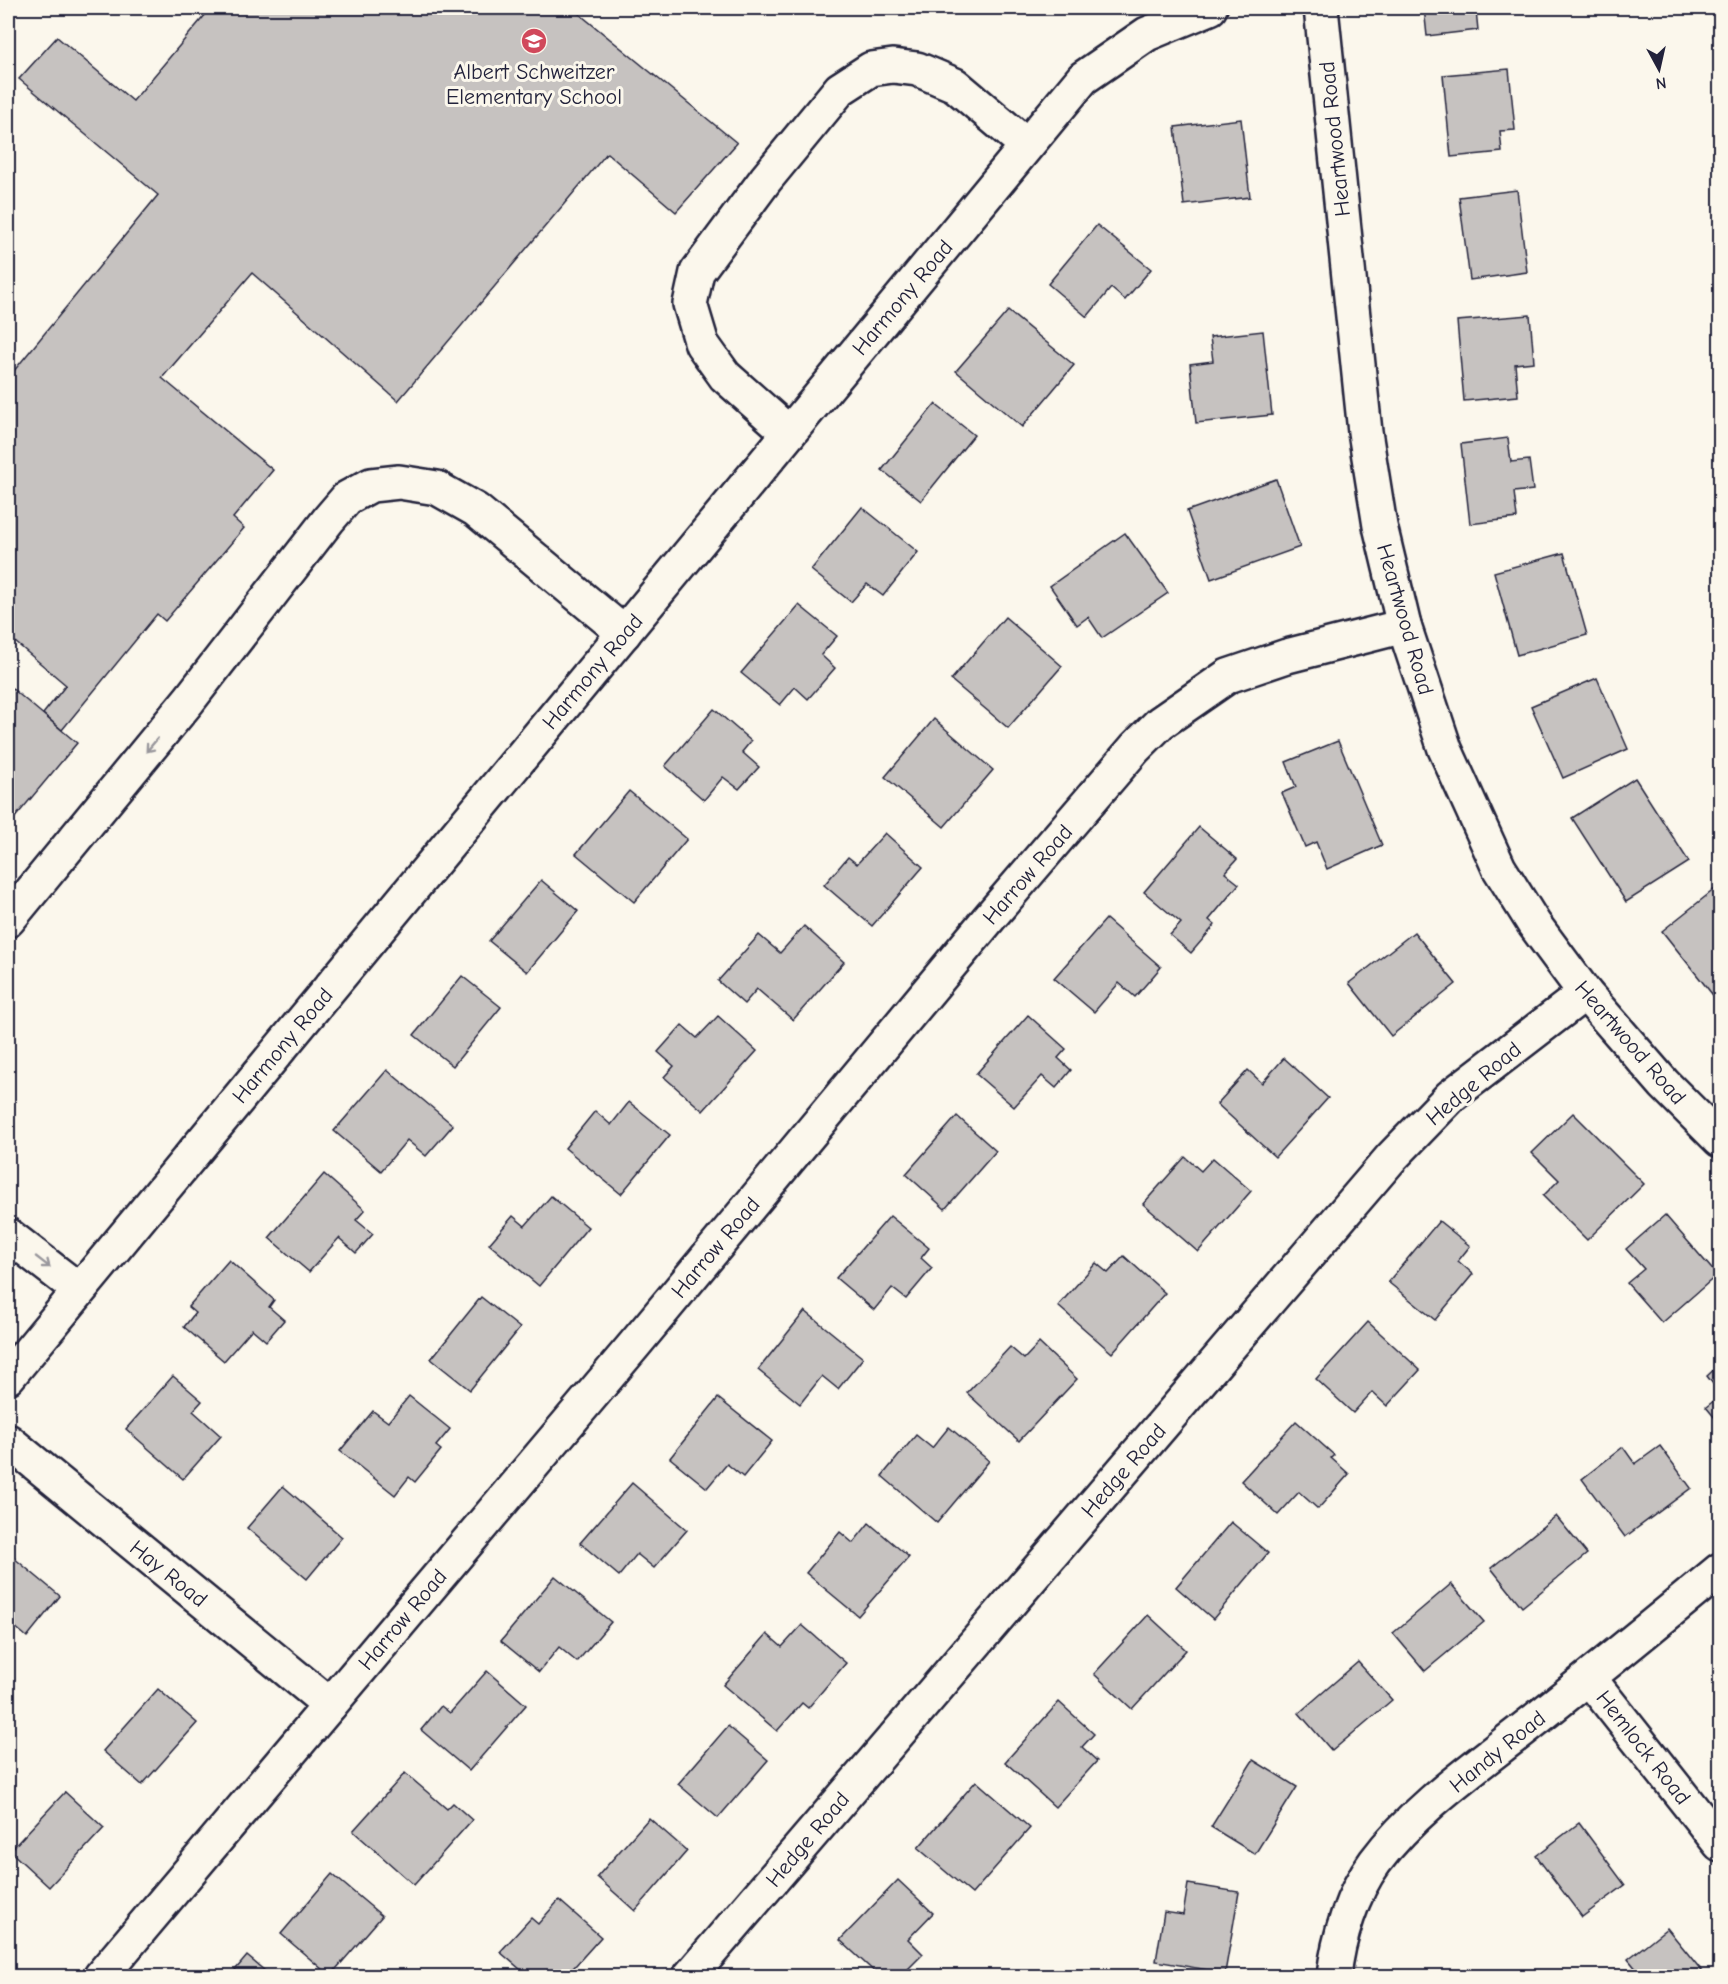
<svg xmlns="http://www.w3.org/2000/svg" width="1728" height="1984" viewBox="0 0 1728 1984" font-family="'Comic Neue',sans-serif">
<rect width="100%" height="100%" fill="#fbf7ec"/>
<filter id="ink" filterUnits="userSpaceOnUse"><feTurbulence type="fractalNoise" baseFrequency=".0167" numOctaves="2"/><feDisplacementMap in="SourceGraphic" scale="12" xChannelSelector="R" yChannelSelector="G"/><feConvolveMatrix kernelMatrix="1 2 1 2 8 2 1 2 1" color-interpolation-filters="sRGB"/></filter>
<g filter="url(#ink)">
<g fill="#c6c2c0" stroke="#22223b" stroke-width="1.5">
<polygon points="211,8 572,8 737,143 676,212 607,153 398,401 252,273 162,378 273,470 233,518 244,528 165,621 157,614 62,730 43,714 66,685 8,636 8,378 158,195 19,79 57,37 133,101"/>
<polygon points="1424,8 1496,8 1476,10 1478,30 1427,36"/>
<polygon points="1720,27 1720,43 1713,36"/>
<polygon points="1509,69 1515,130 1500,131 1502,152 1451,157 1443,75"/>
<polygon points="1241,119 1250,197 1184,205 1175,127"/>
<polygon points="1517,190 1527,272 1470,280 1459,197"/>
<polygon points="1097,225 1151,269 1125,300 1111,288 1087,317 1048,284"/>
<polygon points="1008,311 1074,365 1022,427 956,371"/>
<polygon points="1530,315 1534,362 1515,364 1518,396 1464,401 1457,321"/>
<polygon points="1263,331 1272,415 1196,423 1190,364 1213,361 1210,337"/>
<polygon points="935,404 974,435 921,501 882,470"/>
<polygon points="1508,438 1511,462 1529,460 1533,490 1514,492 1517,518 1470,524 1461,444"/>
<polygon points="1276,479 1300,547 1211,579 1187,511"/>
<polygon points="862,507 918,552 883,596 867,584 851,602 811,570"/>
<polygon points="1125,533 1168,593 1102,638 1088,617 1077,625 1050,586"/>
<polygon points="1564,553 1587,635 1517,655 1494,572"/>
<polygon points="799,605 837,636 821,655 835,668 808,699 795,687 780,705 741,673"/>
<polygon points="1005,617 1062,666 1008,728 951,680"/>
<polygon points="1597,678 1628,749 1563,778 1531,706"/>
<polygon points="8,685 77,743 8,826"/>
<polygon points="714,709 751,741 742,752 759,767 739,789 723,777 704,800 665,766"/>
<polygon points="934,719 993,770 944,827 885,777"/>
<polygon points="1338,741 1382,845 1327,869 1316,842 1305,847 1282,793 1296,787 1286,762"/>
<polygon points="1635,778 1689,862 1626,902 1572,818"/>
<polygon points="629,791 687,839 634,902 576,854"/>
<polygon points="1199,827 1237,859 1225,873 1239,884 1209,920 1215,925 1191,953 1170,935 1181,923 1144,892"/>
<polygon points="885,833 923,867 872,926 824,885 848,857 857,864"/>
<polygon points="541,880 578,911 527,972 489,941"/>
<polygon points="1720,885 1720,1004 1662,931"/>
<polygon points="1106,919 1161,967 1135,997 1119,983 1094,1012 1054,978"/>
<polygon points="804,926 844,962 793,1020 757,989 744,1004 718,981 759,935 780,953"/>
<polygon points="1414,932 1456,984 1391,1036 1349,983"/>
<polygon points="462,976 501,1007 453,1066 414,1035"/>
<polygon points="1028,1015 1066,1049 1058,1058 1071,1070 1056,1088 1042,1076 1014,1107 976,1074"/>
<polygon points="718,1016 757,1051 703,1111 664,1077 674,1066 658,1052 682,1025 697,1038"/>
<polygon points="1284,1058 1328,1098 1275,1157 1217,1104 1248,1070 1262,1083"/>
<polygon points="387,1070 453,1125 426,1156 407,1140 381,1171 334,1131"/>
<polygon points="629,1102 670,1135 621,1194 565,1148 595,1111 611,1125"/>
<polygon points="1573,1113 1644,1184 1587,1240 1543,1196 1559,1180 1532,1153"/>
<polygon points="957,1116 996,1151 945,1209 906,1174"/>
<polygon points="1185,1157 1201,1171 1213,1158 1251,1191 1198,1252 1143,1204"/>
<polygon points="324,1174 365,1210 356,1220 373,1234 356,1253 339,1238 309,1272 269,1238"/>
<polygon points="551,1196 588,1227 539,1286 489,1244 513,1216 525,1226"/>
<polygon points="1665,1215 1717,1275 1662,1323 1627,1283 1644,1269 1626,1249"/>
<polygon points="890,1216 929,1248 921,1258 932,1268 906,1299 892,1288 874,1310 836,1278"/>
<polygon points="1439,1221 1470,1246 1458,1261 1473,1274 1435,1320 1388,1282"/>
<polygon points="1124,1256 1165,1293 1112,1353 1058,1306 1096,1263 1108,1273"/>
<polygon points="229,1260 274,1300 269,1307 284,1320 266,1341 252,1329 224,1361 184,1327 195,1313 188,1307"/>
<polygon points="481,1297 520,1328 470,1390 431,1359"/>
<polygon points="805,1311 863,1358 838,1389 822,1376 800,1404 758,1370"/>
<polygon points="1368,1322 1420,1370 1387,1406 1372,1392 1353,1413 1316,1379"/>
<polygon points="1039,1343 1077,1379 1019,1441 967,1393 1010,1347 1024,1359"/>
<polygon points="1720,1364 1720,1393 1707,1376"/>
<polygon points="173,1376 202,1401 193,1411 221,1436 183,1479 126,1429"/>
<polygon points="409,1396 450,1429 436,1446 441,1450 415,1482 409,1477 395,1495 340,1451 373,1411 388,1422"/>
<polygon points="1720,1396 1720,1424 1706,1407"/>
<polygon points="718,1398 772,1441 743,1477 727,1464 707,1488 670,1458"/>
<polygon points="1296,1421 1334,1455 1331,1458 1349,1474 1318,1509 1299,1492 1278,1515 1241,1481"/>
<polygon points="949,1427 989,1461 937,1523 882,1476 916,1435 932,1448"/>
<polygon points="1660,1446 1691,1488 1625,1537 1582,1479 1623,1447 1635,1464"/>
<polygon points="632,1483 687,1530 654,1568 637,1554 619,1576 580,1543"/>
<polygon points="283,1486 342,1537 307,1579 247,1528"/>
<polygon points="1556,1516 1587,1554 1522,1607 1491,1568"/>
<polygon points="1231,1522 1268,1553 1213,1619 1176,1587"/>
<polygon points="869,1523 909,1557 858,1616 806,1573 840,1532 853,1543"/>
<polygon points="8,1553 60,1596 27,1637 8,1621"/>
<polygon points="555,1576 611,1622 577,1662 559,1647 539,1672 501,1641"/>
<polygon points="1451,1584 1484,1622 1425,1671 1393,1633"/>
<polygon points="1148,1615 1186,1650 1132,1709 1094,1674"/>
<polygon points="802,1625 846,1663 808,1708 802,1703 777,1731 723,1685 767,1634 782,1647"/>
<polygon points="1358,1662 1392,1700 1332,1751 1299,1713"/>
<polygon points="487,1671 526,1705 469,1771 421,1730 441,1706 450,1713"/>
<polygon points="158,1689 197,1723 142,1785 103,1751"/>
<polygon points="1059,1702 1094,1734 1082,1747 1097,1761 1055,1807 1005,1762"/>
<polygon points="728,1726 768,1760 718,1818 678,1784"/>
<polygon points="1253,1760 1297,1787 1255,1854 1211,1827"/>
<polygon points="405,1773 447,1809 453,1803 472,1820 414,1885 353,1831"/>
<polygon points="976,1781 1030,1828 972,1894 918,1848"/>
<polygon points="65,1792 104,1828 49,1887 10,1851"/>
<polygon points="649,1818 687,1851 635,1911 597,1877"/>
<polygon points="1579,1823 1625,1885 1582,1917 1536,1856"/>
<polygon points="332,1874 382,1916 330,1976 281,1934"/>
<polygon points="898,1880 933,1913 908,1939 923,1954 901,1976 879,1976 840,1940"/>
<polygon points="1188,1884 1239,1892 1225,1973 1156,1961 1164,1912 1183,1915"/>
<polygon points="559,1900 601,1937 566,1976 528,1976 500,1952 531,1918 538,1924"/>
<polygon points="1667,1928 1706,1976 1642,1976 1628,1959"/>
<polygon points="247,1956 271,1976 230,1976"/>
</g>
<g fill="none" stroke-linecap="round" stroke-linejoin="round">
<g stroke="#22223b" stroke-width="38">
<g id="minor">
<polyline points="1321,8 1365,432 1380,526 1404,626 1445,749 1499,868 1534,924 1585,993 1664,1084 1720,1140"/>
<polyline points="789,433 725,376 702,344 690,304 697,272 766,179 840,89 871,69 893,66 917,69 955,85 1026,145"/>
<polyline points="8,920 189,700 329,519 347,498 371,485 399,482 437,488 476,510 624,633"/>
<polyline points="8,1235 79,1290"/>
<polyline points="8,1377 1083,78 1147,34 1210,8"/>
<polyline points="8,1441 330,1705"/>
<polyline points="1589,1678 1720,1844"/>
<polyline points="101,1976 635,1344 990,917 1135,748 1160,723 1228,676 1287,656 1404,626"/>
<polyline points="690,1976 1391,1158 1451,1096 1585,993"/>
<path d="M1334 1976C1338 1939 1352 1893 1375 1862 1416 1807 1477 1766 1530 1724 1594 1674 1657 1622 1720 1570"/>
</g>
</g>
<use href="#minor" stroke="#fbf7ec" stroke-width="33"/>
</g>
<defs><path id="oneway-shaft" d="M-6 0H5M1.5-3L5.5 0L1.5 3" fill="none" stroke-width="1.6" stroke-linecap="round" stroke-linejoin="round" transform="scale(1.5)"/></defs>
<g stroke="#99979c">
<use href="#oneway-shaft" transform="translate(152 745) rotate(130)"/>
<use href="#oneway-shaft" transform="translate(43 1262) rotate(38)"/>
</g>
</g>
<defs>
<g id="school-disc" transform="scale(1.35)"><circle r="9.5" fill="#d1495b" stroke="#fbf7ec"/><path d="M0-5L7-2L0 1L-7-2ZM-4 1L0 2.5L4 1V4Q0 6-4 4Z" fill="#fff"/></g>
</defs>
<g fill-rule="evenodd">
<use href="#school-disc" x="534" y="41"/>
</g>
<g text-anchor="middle" stroke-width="6" stroke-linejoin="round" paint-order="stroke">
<g font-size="22" fill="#22223b" stroke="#fbf7ec">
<text x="534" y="79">Albert Schweitzer<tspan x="534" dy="25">Elementary School</tspan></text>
</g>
<g font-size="22" fill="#22223b" stroke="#fbf7ec">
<text transform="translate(1334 139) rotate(-96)" y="8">Heartwood Road</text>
<text transform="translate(902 297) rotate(-50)" y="8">Harmony Road</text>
<text transform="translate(1406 619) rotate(74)" y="8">Heartwood Road</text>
<text transform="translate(592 671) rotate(-50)" y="8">Harmony Road</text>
<text transform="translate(1027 874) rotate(-49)" y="8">Harrow Road</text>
<text transform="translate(1631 1042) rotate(49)" y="8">Heartwood Road</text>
<text transform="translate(282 1045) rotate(-50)" y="8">Harmony Road</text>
<text transform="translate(1473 1083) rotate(-40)" y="8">Hedge Road</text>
<text transform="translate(715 1247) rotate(-50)" y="8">Harrow Road</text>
<text transform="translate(1123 1470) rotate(-49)" y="8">Hedge Road</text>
<text transform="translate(169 1573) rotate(39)" y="8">Hay Road</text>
<text transform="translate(402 1619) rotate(-50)" y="8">Harrow Road</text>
<text transform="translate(1644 1747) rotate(52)" y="8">Hemlock Road</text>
<text transform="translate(1497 1751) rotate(-39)" y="8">Handy Road</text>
<text transform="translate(807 1839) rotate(-50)" y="8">Hedge Road</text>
</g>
</g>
<rect width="1728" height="1984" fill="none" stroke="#fbf7ec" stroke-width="30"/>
<rect x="15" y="15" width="1698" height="1954" fill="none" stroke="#22223b" stroke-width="2" filter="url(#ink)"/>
<g transform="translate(1659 69) rotate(172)" stroke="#fbf7ec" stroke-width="4.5" paint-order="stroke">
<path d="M0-4.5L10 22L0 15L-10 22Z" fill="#22223b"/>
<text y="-9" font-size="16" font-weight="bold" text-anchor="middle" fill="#22223b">N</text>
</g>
</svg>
